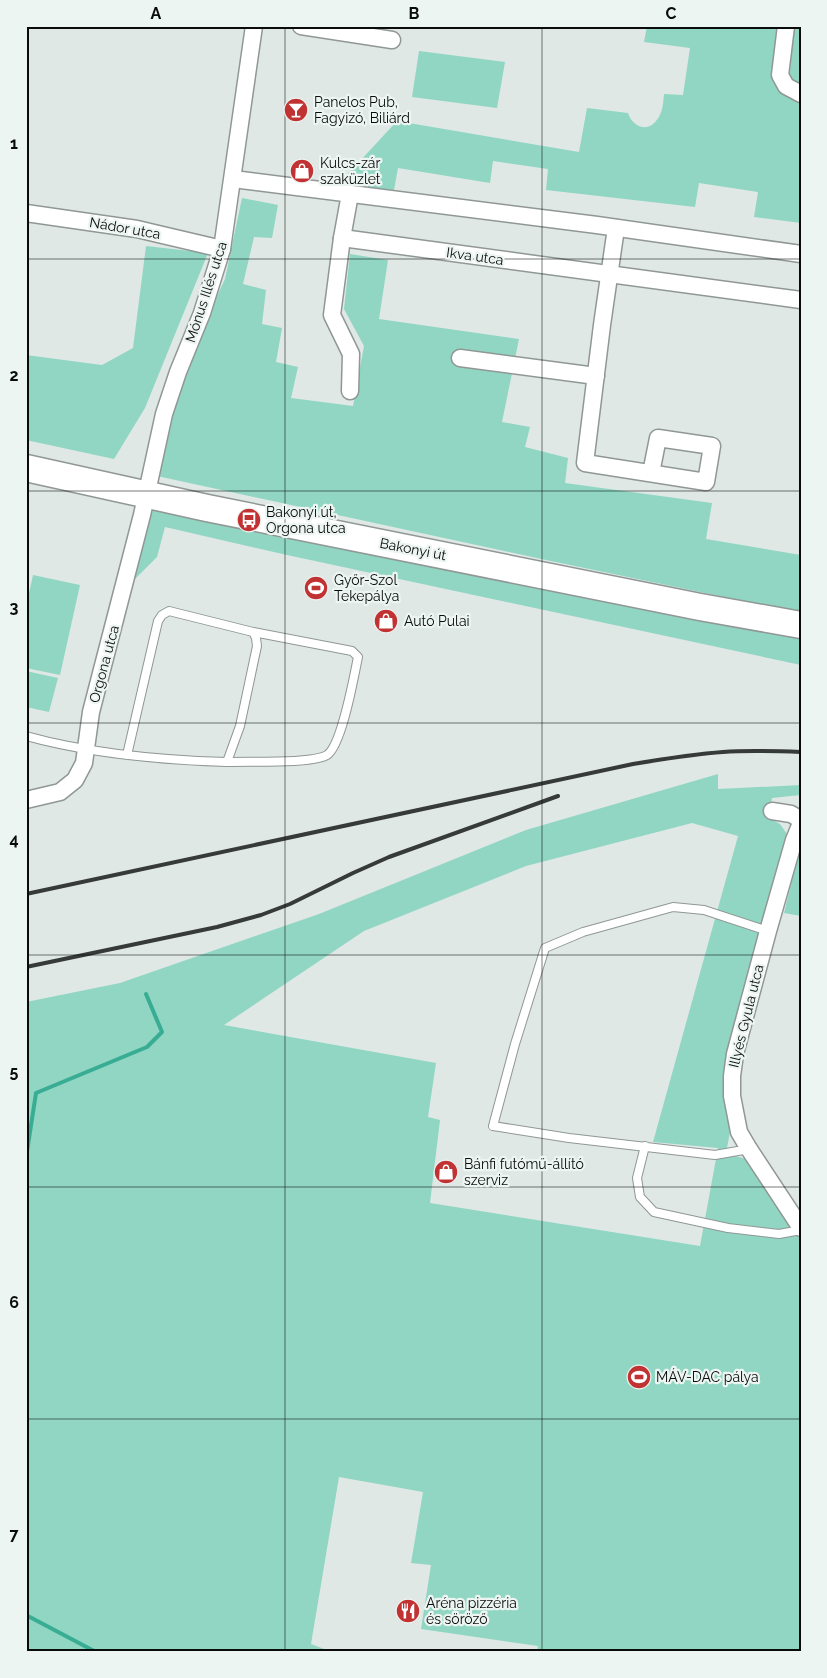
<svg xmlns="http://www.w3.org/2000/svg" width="827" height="1678" viewBox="0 0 827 1678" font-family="Raleway,sans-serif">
<rect width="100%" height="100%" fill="#dfe8e5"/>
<g fill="#90d6c3" fill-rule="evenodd">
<path d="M647 26H801V223L754 217 758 192 699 183 695 207 546 190 548 169 493 161 490 183 398 168 394 190 345 185 346 176 397 121 579 152 587 108 628 113C632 126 647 133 656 121 663 113 663 103 664 94L683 95 690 48 644 42Z"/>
<polygon points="419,51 505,62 497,108 412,97"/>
<polygon points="242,198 278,205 272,238 254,237 243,284 266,290 262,324 282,328 276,362 298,367 291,398 353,406 364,346 344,309 350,254 388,260 379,319 519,339 502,422 530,427 525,447 568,458 565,483 712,503 706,539 801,555 801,613 546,560 157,476 189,355 225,279"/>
<polygon points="146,246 208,253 145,408 114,459 26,440 26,355 102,365 133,348"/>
<polygon points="152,500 801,629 801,665 287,555 165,527 157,557 126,588 141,552"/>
<polygon points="33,575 80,585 60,675 26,668 26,607"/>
<polygon points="26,671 58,678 49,712 26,707"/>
<path d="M718 774V789L801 785V795L772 798 769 818 780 824 787 834 732 1052 737 1096 726 1153 749 1160 801 1241V1652H537L538 1646 421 1629 431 1565 411 1563 423 1492 339 1477 311 1644 332 1652H26V1002L120 983 319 914 526 830ZM692 823 738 836 653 1142 718 1148 700 1246 430 1203 440 1120 428 1117 436 1063 224 1025 364 931 526 866Z"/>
<polygon points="801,844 801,916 784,913"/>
</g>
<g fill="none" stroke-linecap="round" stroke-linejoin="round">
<g stroke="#39ad94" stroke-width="4">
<polyline points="26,1158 36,1093 147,1047 162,1032 146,994"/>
<polyline points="26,1615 96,1652"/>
</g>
<g stroke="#909795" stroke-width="10">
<g id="lane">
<path d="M26 736C91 754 160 760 227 762L240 726 257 646 256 638 253 632 169 611 162 615 158 621 127 755"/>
<path d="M227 762C248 761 312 764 327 755 342 745 354 676 358 657L352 651 253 632"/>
<polyline points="645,1146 637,1178 640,1197 654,1212 728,1228 779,1234 801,1230"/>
<polyline points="749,1149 715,1155 569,1138 493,1126 515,1044 545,948 583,932 673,907 704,910 768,931"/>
</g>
</g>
<g stroke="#909795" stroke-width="19">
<g id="street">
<polyline points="301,26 392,40"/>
<polyline points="786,26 780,75 786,86 801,94"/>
<polyline points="233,179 597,225 801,254"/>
<polyline points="26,213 137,229 222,249"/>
<polyline points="616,228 602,325 585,463 706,482 712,446 658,438 651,473"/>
<polyline points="342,238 801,300"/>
<polyline points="460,358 596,376"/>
<polyline points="350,391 351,354 332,315 342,238 350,194"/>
<polyline points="26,800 60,792 75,780 84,763 91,712 142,515 164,414 178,372 202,313 222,249 254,26"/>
<polyline points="772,811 791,814 801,820"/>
<polyline points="801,823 794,840 768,931 735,1054 732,1076 732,1096 739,1132 749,1149 801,1228"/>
</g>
</g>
<g stroke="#909795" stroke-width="29">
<polyline id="primary" points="26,468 207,508 700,607 801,625"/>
</g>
<use href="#lane" stroke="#fff" stroke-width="8"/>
<use href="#street" stroke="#fff" stroke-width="16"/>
<use href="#primary" stroke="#fff" stroke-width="26"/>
<g stroke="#363a38" stroke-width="4">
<path d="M26 894 633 764C663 759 693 754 723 752 749 750 775 751 801 752"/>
<polyline points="26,967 217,927 261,915 290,904 353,873 389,857 558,796"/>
</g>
</g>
<path fill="none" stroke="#090c0b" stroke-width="1" stroke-opacity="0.55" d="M285 26V1652M542 26V1652M26 259H801M26 491H801M26 723H801M26 955H801M26 1187H801M26 1419H801"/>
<defs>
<g id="bar-disc" transform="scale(1.25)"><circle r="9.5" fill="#c13233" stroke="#edf5f2"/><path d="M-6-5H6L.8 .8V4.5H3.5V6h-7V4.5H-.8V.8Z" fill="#fff"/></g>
<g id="shop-disc" transform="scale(1.25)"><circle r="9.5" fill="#c13233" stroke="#edf5f2"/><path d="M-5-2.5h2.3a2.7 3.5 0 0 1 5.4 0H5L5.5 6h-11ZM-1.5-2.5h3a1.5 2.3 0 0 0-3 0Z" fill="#fff"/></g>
<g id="bus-disc" transform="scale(1.25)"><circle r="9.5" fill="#c13233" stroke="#edf5f2"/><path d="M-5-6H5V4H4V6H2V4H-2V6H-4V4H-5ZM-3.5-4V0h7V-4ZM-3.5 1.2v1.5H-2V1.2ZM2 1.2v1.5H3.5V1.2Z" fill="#fff"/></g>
<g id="stadium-disc" transform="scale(1.25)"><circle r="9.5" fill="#c13233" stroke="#edf5f2"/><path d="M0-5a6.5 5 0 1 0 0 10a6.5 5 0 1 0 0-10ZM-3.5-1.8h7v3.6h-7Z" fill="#fff"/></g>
<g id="restaurant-disc" transform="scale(1.25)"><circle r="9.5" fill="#c13233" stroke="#edf5f2"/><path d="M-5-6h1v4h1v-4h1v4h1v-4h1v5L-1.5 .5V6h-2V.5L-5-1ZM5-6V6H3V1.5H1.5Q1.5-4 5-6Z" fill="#fff"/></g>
</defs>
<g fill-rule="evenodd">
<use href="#bar-disc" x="296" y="110"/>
<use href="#shop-disc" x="302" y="171"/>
<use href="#bus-disc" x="249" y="520"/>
<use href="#stadium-disc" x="316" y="588"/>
<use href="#shop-disc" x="386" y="621"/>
<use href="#shop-disc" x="446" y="1172"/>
<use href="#stadium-disc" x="639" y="1377"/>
<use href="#restaurant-disc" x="408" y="1611"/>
</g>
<g text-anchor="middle" stroke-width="4.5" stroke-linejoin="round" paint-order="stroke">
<g font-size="14" fill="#090c0b" stroke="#edf5f2" text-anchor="start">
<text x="314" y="107">Panelos Pub,<tspan x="314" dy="16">Fagyizó, Biliárd</tspan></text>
<text x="320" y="168">Kulcs-zár<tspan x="320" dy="16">szaküzlet</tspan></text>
<text x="266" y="517">Bakonyi út,<tspan x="266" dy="16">Orgona utca</tspan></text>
<text x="334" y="585">Győr-Szol<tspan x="334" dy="16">Tekepálya</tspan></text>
<text x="404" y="626">Autó Pulai</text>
<text x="464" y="1169">Bánfi futómű-állító<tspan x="464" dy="16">szerviz</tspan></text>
<text x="656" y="1382">MÁV-DAC pálya</text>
<text x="426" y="1608">Aréna pizzéria<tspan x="426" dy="16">és söröző</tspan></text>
</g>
<g font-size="14" fill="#090c0b" stroke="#edf5f2">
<text transform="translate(125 228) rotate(10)" y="5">Nádor utca</text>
<text transform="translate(475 256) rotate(8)" y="5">Ikva utca</text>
<text transform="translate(206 292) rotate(-72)" y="5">Mónus Illés utca</text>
<text transform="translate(413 549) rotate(11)" y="5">Bakonyi út</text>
<text transform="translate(104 664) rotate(-75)" y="5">Orgona utca</text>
<text transform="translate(746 1016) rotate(-76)" y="5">Illyés Gyula utca</text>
</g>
</g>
<rect width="827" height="1678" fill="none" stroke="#edf5f2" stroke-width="55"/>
<rect x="28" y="28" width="772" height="1622" fill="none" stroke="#090c0b" stroke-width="2"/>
<g font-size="16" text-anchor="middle" font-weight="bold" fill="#090c0b">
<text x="156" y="19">A</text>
<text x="414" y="19">B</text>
<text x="671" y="19">C</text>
<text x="14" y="149">1</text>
<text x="14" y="381">2</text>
<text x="14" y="613">3</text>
<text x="14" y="845">4</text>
<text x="14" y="1077">5</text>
<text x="14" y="1308">6</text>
<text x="14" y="1540">7</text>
</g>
</svg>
